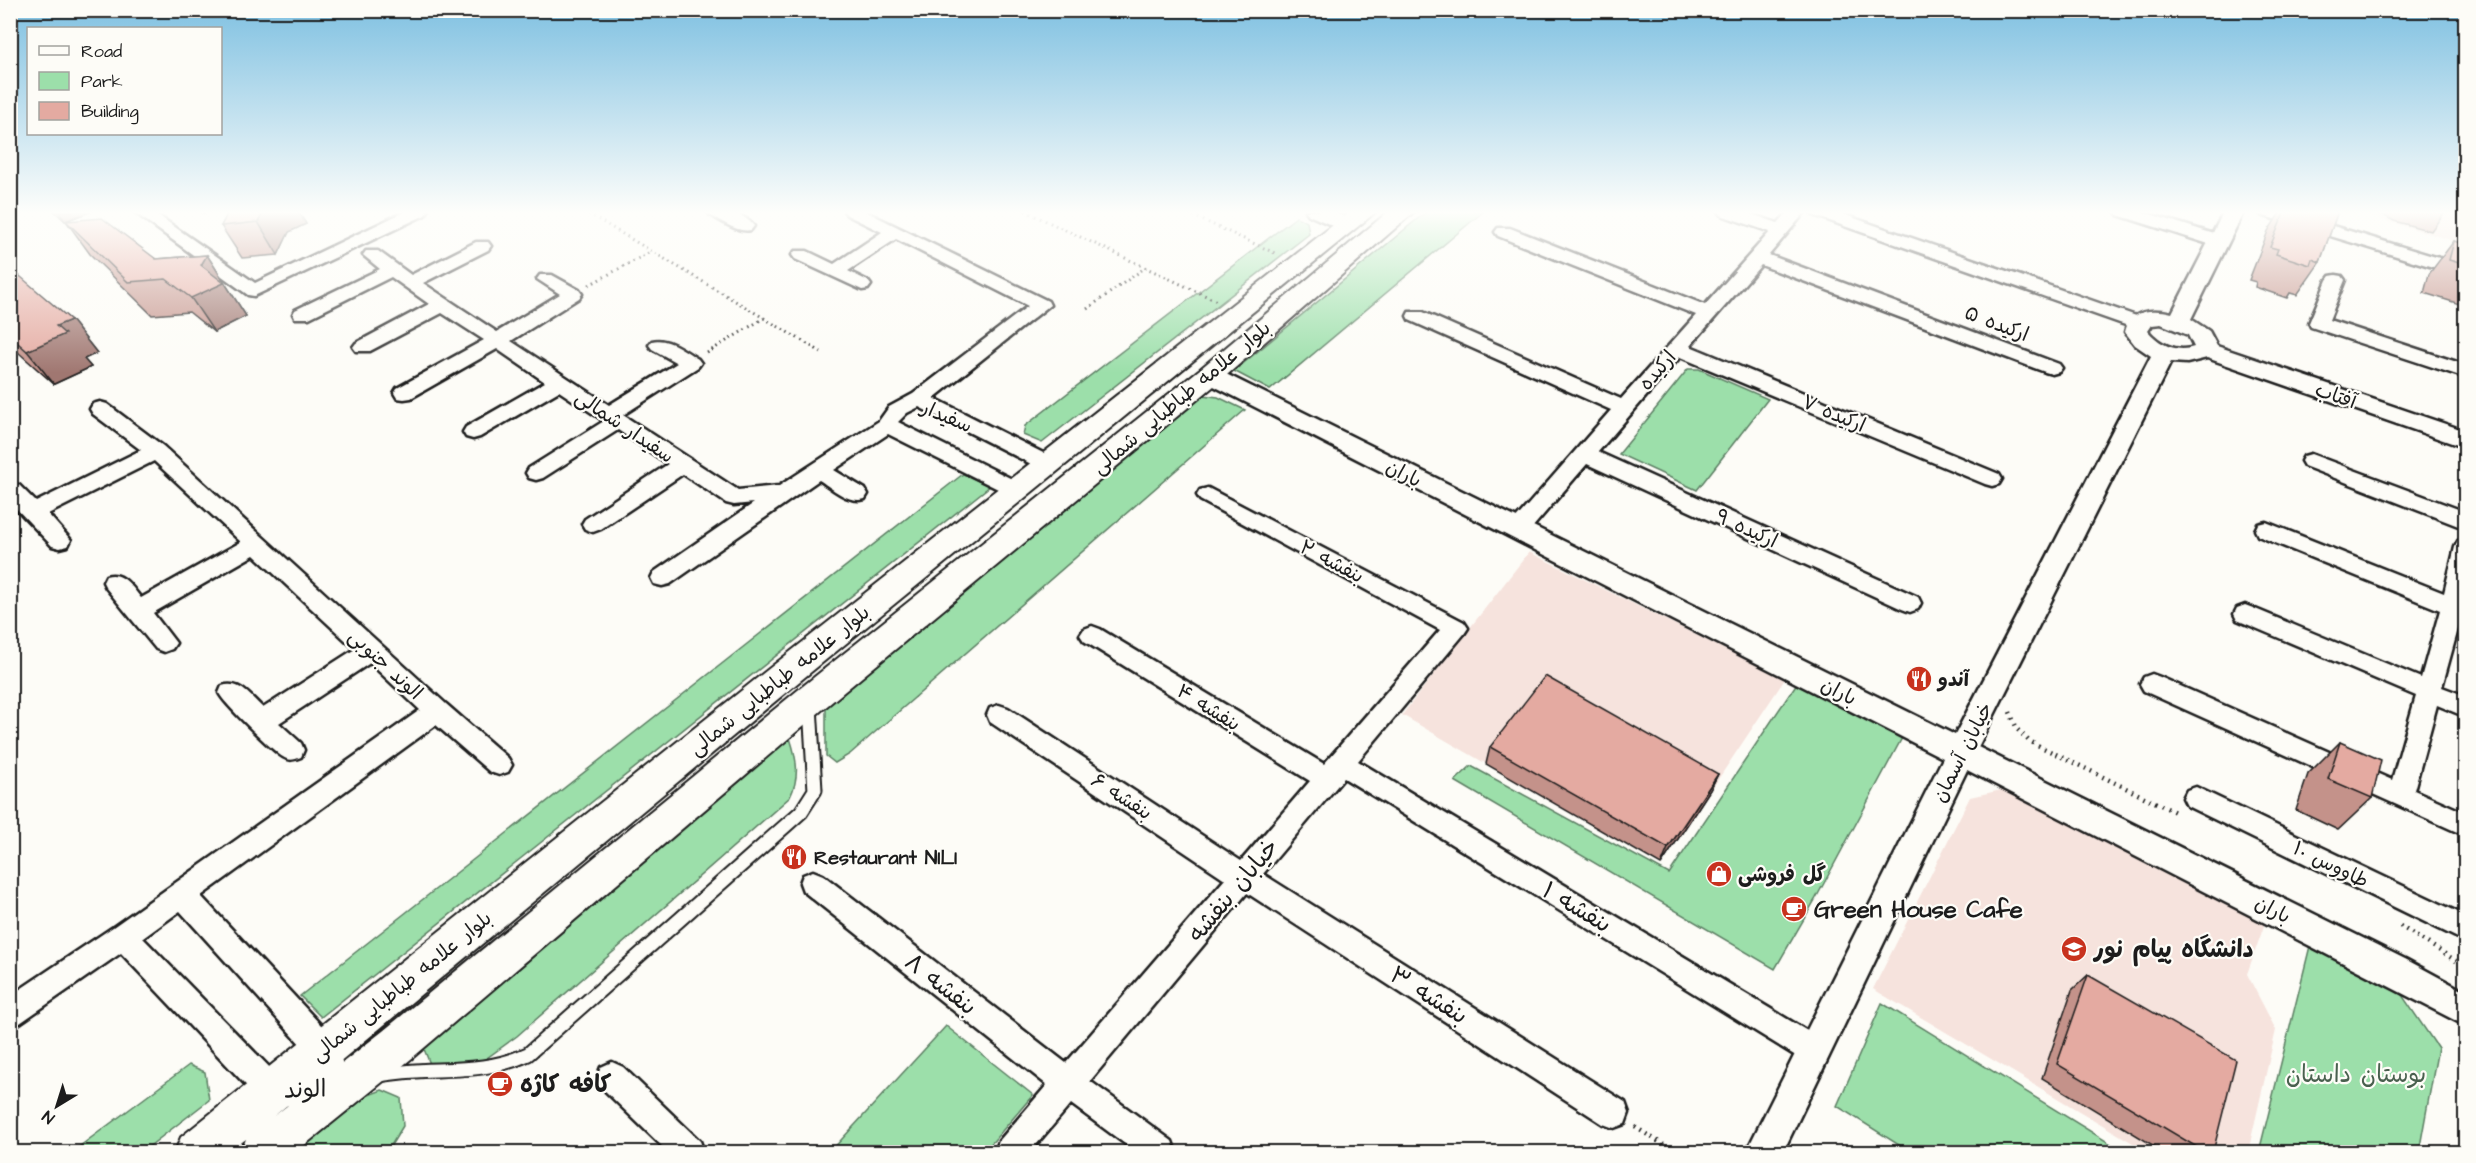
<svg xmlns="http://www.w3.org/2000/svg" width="2476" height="1163" viewBox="0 0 2476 1163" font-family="'Architects Daughter','Playpen Sans Arabic',sans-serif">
<rect width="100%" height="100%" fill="#fdfcf7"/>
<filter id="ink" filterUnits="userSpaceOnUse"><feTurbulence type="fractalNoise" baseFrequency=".0167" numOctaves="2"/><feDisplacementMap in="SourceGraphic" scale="12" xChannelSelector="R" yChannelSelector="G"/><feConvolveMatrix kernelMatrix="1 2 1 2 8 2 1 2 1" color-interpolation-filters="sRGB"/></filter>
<g filter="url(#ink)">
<g fill="#f6e3dd">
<polygon points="2352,211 2465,211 2465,244 2461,243"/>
<polygon points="1529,552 1785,679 1661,865 1402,715"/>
<polygon points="2006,789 2265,923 2247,974 2276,1030 2248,1152 2148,1152 1873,989 1970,797"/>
</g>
<g fill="#9cdfaa" stroke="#5c7e63" stroke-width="1.5">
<polygon points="1427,211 1484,211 1270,390 1234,371"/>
<polygon points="1296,217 1307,222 1309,234 1042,443 1023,435 1025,426"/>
<polygon points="1688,369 1699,369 1768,399 1697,490 1619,454"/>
<polygon points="1202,395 1218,397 1245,410 850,754 835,763 826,756 826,700"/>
<polygon points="963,474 990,486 321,1017 300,996"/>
<polygon points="1799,680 1903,736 1815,900 1775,969 1455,781 1471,766 1669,874"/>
<path d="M790 738C797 759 800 777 790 797L517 1036 480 1063 430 1064 422 1044Z"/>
<polygon points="2312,938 2402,995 2438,1048 2419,1152 2259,1152"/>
<polygon points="1882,1003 2124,1152 1910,1152 1837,1106"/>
<polygon points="946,1026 1033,1095 984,1152 830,1152"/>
<polygon points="189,1065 205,1072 209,1100 142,1152 72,1152"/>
<polygon points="382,1090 401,1098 403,1126 387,1152 288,1152 345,1104"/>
</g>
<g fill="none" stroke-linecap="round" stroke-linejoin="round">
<g stroke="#1c1c1c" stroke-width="17">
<path id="service" d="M380 1075C431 1065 479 1077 528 1054L801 812 815 790 810 706"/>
</g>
<g stroke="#1c1c1c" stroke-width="5">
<g id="minor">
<polygon points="133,211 152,211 255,283 406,211 428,211 425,215 254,296 248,295"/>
<path d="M707 211C723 209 743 212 754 226L751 230C737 233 722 221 710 215Z"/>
<path d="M844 211H865L1048 301 1050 305 934 398 1055 459 1058 464 1055 469 1048 471 1041 469 919 407 907 413 898 422 1024 485 1028 490 1024 495 1017 497 1010 495 888 434 834 470 865 489 868 494 865 499C848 504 832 488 819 480L670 584 662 586 654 584 651 578 654 572 754 503 734 505 726 503 683 474 601 529 593 532 585 529 582 524 585 519 668 464 618 430 543 478 536 480 529 478 526 473 529 468 604 421 559 391 480 437 473 439 466 437 463 432 466 427 545 382 497 349 411 398 404 399 397 398 394 393 397 388 484 340 442 313 370 351H356L353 347 356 343 429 304 391 277 309 318H295L293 314 295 310 380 269 363 255 366 251H378L411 275 476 242H488L491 246 488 250 423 283 497 332 560 294 537 279 540 275H552L579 290 582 294 579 298 511 341 609 405 677 363 652 349 649 345 652 341C668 337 685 351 698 359L701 363 698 367 623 415 738 490 779 486 879 421 889 407 913 394 1028 306 896 239 848 271 868 281 871 285 868 289 862 290 795 259 792 255 795 251H807L834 264 882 232 847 215Z"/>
<path d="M1306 211C1322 209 1344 212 1355 225L1352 229H1340L1309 215Z"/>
<polygon points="1719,211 1742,211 1778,223 1789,211 1806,211 1769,255 2059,364 2062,368 2059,372 2052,374 2045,372 1761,265 1690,346 1999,474 2002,479 1999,484 1992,486 1985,484 1680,357 1598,452 1918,597 1921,603 1918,609 1910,612 1902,609 1587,464 1525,536 1517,538 1509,536 1506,530 1611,410 1409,320 1407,316 1409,312 1423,312 1621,399 1696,315 1498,236 1495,232 1498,228 1510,228 1705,305 1770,232 1721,215"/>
<polygon points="1810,211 1834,211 2145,319 2147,323 2145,327 2131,327 1813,215"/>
<polygon points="2115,211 2140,211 2224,237 2227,241 2224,245 2212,245 2118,215"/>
<polygon points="2258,211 2283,211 2466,266 2466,277 2261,215"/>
<polygon points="2336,275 2342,276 2345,280 2329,320 2466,365 2466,378 2311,327 2309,323 2327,280 2330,276"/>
<path d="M100 402 107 404 163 446 446 704 508 758 512 765 508 772 499 775 490 772 436 725 201 896 334 1039 352 1090 348 1100C329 1108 279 1108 260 1100L121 953 20 1023 10 1027V996L113 927 420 710 370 663 279 723 301 743 304 750 301 757C294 760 289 761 283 757 272 750 224 704 219 693L222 686C240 680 251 697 263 708L355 649 254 555 153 613 176 643 172 649 164 652 156 649 106 588 103 582 106 576C123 571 131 586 141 598L241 542 154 461 48 514 71 540 68 546 60 548 52 546 10 502V483L19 485 36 502 141 450 93 414 90 409 93 404ZM180 911 312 1057 317 1075H277L143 938Z"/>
<polygon points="2311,454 2466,512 2466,529 2304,466 2301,461 2304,456"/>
<polygon points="1208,488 1464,622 1468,628 1464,634 1358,761 1824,1041 1829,1051 1824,1061 1814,1065 1804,1061 1344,778 1263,874 1625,1102 1629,1113 1625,1124 1614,1128 1603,1124 1247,893 1090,1081 1172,1141 1176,1152 1136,1152 1071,1104 1030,1152 995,1152 999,1141 1047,1085 803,891 800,883 803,875 813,871 823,875 1066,1063 1225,879 990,722 987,715 990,708 999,705 1008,708 1241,861 1310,781 1084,641 1080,635 1084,629 1092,626 1100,629 1324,764 1440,630 1200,500 1197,495 1200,490"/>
<polygon points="2266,522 2444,593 2455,547 2458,541 2466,539 2466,620 2461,618 2442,687 2466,696 2466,717 2437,705 2414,790 2466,813 2466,836 2144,691 2140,684 2144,677 2152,674 2160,677 2392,780 2416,696 2237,620 2234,614 2237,608 2245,605 2253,608 2421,678 2440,610 2258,536 2255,530 2258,524"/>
<polygon points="2196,787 2466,916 2466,942 2187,806 2183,798 2187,790"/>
<polygon points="612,1062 623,1067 700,1141 704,1152 668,1152 601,1087 597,1077 601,1067"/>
</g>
</g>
<g stroke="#1c1c1c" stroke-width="5">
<path id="tertiary" d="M2224 211H2244L2191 319 2209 331 2217 346 2466 431V448L2207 358 2187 363 2171 362 1978 747 2407 960 2466 992V1026L1967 770 1783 1152H1746L1943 758 1202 380 1198 375 1202 370 1210 367 1218 370 1955 735 2151 356 2135 345 2125 332C2130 310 2152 308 2172 313ZM2161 324 2188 335 2194 347C2176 353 2159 344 2148 331L2152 325Z"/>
</g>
<g stroke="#1c1c1c" stroke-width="4">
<polygon id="secondary" points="1351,211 1377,211 795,685 274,1116 383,1031 798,690 1200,369 1389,211 1415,211 1220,381 822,710 411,1059 296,1152 241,1152 246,1139 229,1152 175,1152 181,1137 771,667"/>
</g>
<g stroke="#1c1c1c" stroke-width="3" stroke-dasharray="1.5 4" stroke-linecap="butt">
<polyline points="584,211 821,352"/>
<polyline points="1025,211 1219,302"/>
<polyline points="1183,211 1277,254"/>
<polyline points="589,285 652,251"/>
<polyline points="1087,309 1146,267"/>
<polyline points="707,353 764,318"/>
</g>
<g stroke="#1c1c1c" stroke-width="4.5" stroke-dasharray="1.5 5" stroke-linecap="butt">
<polyline points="2010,712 2017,729 2029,741 2177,813"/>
<polyline points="2400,926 2466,967"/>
<polyline points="1635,1127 1675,1152"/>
</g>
<use href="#service" stroke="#fdfcf7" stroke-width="13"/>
<use href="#minor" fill="#fdfcf7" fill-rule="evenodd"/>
<use href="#tertiary" fill="#fdfcf7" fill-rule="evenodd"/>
<use href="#secondary" fill="#fdfcf7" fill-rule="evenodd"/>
</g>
<g fill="#c4928a" stroke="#1c1c1c" stroke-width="1.5">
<polygon points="54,211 92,211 65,221"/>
<polygon points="198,211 298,211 306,224 289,232 278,255 242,258 221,226 227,214 224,212 202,213"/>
<polygon points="2281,211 2338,211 2320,262 2297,295 2290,293 2287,298 2255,287 2256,282 2249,280 2268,231"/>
<polygon points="2367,211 2445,211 2444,213 2431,231 2394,221 2383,215"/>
<polygon points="66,221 156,259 207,255 246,316 214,332 189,312 152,315 90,254"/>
<polygon points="2454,241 2466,245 2466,306 2424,293 2429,274"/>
<polygon points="10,273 71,320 97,353 84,359 91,367 54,384 10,345"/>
<polygon points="2340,742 2372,798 2338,830 2296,810 2308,774"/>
<polygon points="1490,747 1718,774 1710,790 1661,865 1486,764"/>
<polygon points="2088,975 2213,1152 2164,1152 2042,1078 2072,990"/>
</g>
<g fill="#a07771" stroke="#1c1c1c" stroke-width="1.5">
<polygon points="58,211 92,211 65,221"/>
<polygon points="264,211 298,211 306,224 289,232 278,255 258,222"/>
<polygon points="207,255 246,316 214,332 191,298 201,265"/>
<polygon points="71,320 97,353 84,359 91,367 54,384 27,351 56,326"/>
<polygon points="1718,774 1710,790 1661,865 1668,848"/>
</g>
<g fill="#e4aaa1" stroke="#1c1c1c" stroke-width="1.5">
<polygon points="229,211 264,211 258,222 221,226"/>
<polygon points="2285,211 2338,211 2320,262 2312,259 2310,265 2276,254 2278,249 2270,247"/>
<polygon points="2433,211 2445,211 2444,213"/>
<polygon points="102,218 156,259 207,255 201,265 224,283 191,298 166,279 128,282 66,221"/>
<polygon points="2454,241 2466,245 2466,265 2449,260"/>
<polygon points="14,271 71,320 56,326 65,334 27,351 10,336 10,273"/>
<polygon points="1545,676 1718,774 1668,848 1490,747"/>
<polygon points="2340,742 2381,760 2372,798 2328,779"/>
<polygon points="2088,975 2236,1060 2213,1152 2205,1152 2057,1064"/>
</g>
</g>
<linearGradient id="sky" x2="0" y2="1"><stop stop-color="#7ec0e1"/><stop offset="0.57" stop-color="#fefefb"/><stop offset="1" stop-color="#fefefb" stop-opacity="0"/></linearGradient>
<rect width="2476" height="373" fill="url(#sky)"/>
<defs>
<g id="restaurant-disc" transform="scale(1.35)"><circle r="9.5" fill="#c8321e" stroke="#fdfcf7"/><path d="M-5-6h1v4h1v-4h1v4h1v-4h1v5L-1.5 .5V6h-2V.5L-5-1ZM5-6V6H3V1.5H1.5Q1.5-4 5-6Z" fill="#fff"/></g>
<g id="shop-disc" transform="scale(1.35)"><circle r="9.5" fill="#c8321e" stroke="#fdfcf7"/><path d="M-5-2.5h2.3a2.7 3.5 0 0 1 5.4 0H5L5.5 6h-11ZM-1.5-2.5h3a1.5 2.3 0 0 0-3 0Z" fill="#fff"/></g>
<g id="cafe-disc" transform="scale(1.35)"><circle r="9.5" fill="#c8321e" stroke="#fdfcf7"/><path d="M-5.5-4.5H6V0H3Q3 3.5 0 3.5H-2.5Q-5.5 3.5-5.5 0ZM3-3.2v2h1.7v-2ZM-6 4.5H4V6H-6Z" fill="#fff"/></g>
<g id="university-disc" transform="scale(1.35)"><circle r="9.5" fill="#c8321e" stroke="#fdfcf7"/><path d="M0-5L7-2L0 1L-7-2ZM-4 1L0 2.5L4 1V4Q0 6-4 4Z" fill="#fff"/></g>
</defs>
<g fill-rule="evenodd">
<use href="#restaurant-disc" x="1919" y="679"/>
<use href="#restaurant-disc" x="794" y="857"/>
<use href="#shop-disc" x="1719" y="874"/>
<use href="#cafe-disc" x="1794" y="909"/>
<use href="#university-disc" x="2074" y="949"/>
<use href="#cafe-disc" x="500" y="1084"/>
</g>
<g text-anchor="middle" stroke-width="4.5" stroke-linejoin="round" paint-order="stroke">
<g font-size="20" fill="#1c1c1c" stroke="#fdfcf7">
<text transform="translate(1997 323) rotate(21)" y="7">ارکیده ۵</text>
<text transform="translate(1657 370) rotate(-49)" y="7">ارکیده</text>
<text transform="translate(2336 395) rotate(19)" y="7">آفتاب</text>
<text transform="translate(1181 397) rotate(-40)" y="7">بلوار علامه طباطبایی شمالی</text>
<text transform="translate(1834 413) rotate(23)" y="7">ارکیده ۷</text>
<text transform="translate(947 416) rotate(23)" y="7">سفیدار</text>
<text transform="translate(625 426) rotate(34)" y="7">سفیدار شمالی</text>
<text transform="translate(1404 473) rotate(27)" y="7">باران</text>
<text transform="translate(1747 528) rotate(25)" y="7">ارکیده ۹</text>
<text transform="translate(1332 561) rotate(28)" y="7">بنفشه ۲</text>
<text transform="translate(386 664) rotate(43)" y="7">الوند جنوبی</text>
<text transform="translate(779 680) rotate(-39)" y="7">بلوار علامه طباطبایی شمالی</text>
<text transform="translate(1839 691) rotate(27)" y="7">باران</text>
<text transform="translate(1209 707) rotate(32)" y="7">بنفشه ۴</text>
<text transform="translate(1962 752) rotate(-63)" y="7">خیابان آسمان</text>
<text transform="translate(1122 796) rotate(33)" y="7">بنفشه ۶</text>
<text transform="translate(2331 864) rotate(26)" y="7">طاووس ۱۰</text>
<text transform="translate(2273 909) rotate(27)" y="7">باران</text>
<text transform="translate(401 986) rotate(-39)" y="7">بلوار علامه طباطبایی شمالی</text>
</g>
<g font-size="20" font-weight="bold" fill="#1c1c1c" stroke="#fdfcf7" text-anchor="start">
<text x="1938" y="686">آندو</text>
<text x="814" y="864">Restaurant NILI</text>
<text x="1738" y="881">گل فروشی</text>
</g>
<g font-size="24" fill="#1c1c1c" stroke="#fdfcf7">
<text transform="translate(1233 890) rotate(-50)" y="8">خیابان بنفشه</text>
<text transform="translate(1577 907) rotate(31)" y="8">بنفشه ۱</text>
<text transform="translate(941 984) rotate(38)" y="8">بنفشه ۸</text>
<text transform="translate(1429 995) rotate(32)" y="8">بنفشه ۳</text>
<text transform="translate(305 1089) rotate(-2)" y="8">الوند</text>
</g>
<g font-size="24" font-weight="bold" fill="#1c1c1c" stroke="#fdfcf7" text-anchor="start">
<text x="1814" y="917">Green House Cafe</text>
<text x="2094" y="957">دانشگاه پیام نور</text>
<text x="520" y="1092">کافه کاژه</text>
</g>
<g font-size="24" fill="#49604e" stroke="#fdfcf7">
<text x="2356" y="1082">بوستان داستان</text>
</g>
</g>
<rect width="2476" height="1163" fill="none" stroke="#fdfcf7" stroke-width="36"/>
<rect x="18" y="18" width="2440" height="1127" fill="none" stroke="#1c1c1c" stroke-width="2" filter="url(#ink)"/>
<rect x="27" y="27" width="195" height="108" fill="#fdfcf7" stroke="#a3a29f" stroke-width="1.5"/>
<rect x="39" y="46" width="30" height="9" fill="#fdfcf7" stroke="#a3a29f" stroke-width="1.5"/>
<text x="81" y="57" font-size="18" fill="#1c1c1c">Road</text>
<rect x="39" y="72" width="30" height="18" fill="#9cdfaa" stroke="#a3a29f" stroke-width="1.5"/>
<text x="81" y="87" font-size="18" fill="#1c1c1c">Park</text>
<rect x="39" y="102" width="30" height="18" fill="#e4aaa1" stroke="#a3a29f" stroke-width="1.5"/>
<text x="81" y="117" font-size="18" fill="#1c1c1c">Building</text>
<g transform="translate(57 1106) rotate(218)" stroke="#fdfcf7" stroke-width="4.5" paint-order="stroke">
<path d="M0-4.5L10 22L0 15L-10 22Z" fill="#1c1c1c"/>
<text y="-9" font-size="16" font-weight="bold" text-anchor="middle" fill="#1c1c1c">N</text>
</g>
</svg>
